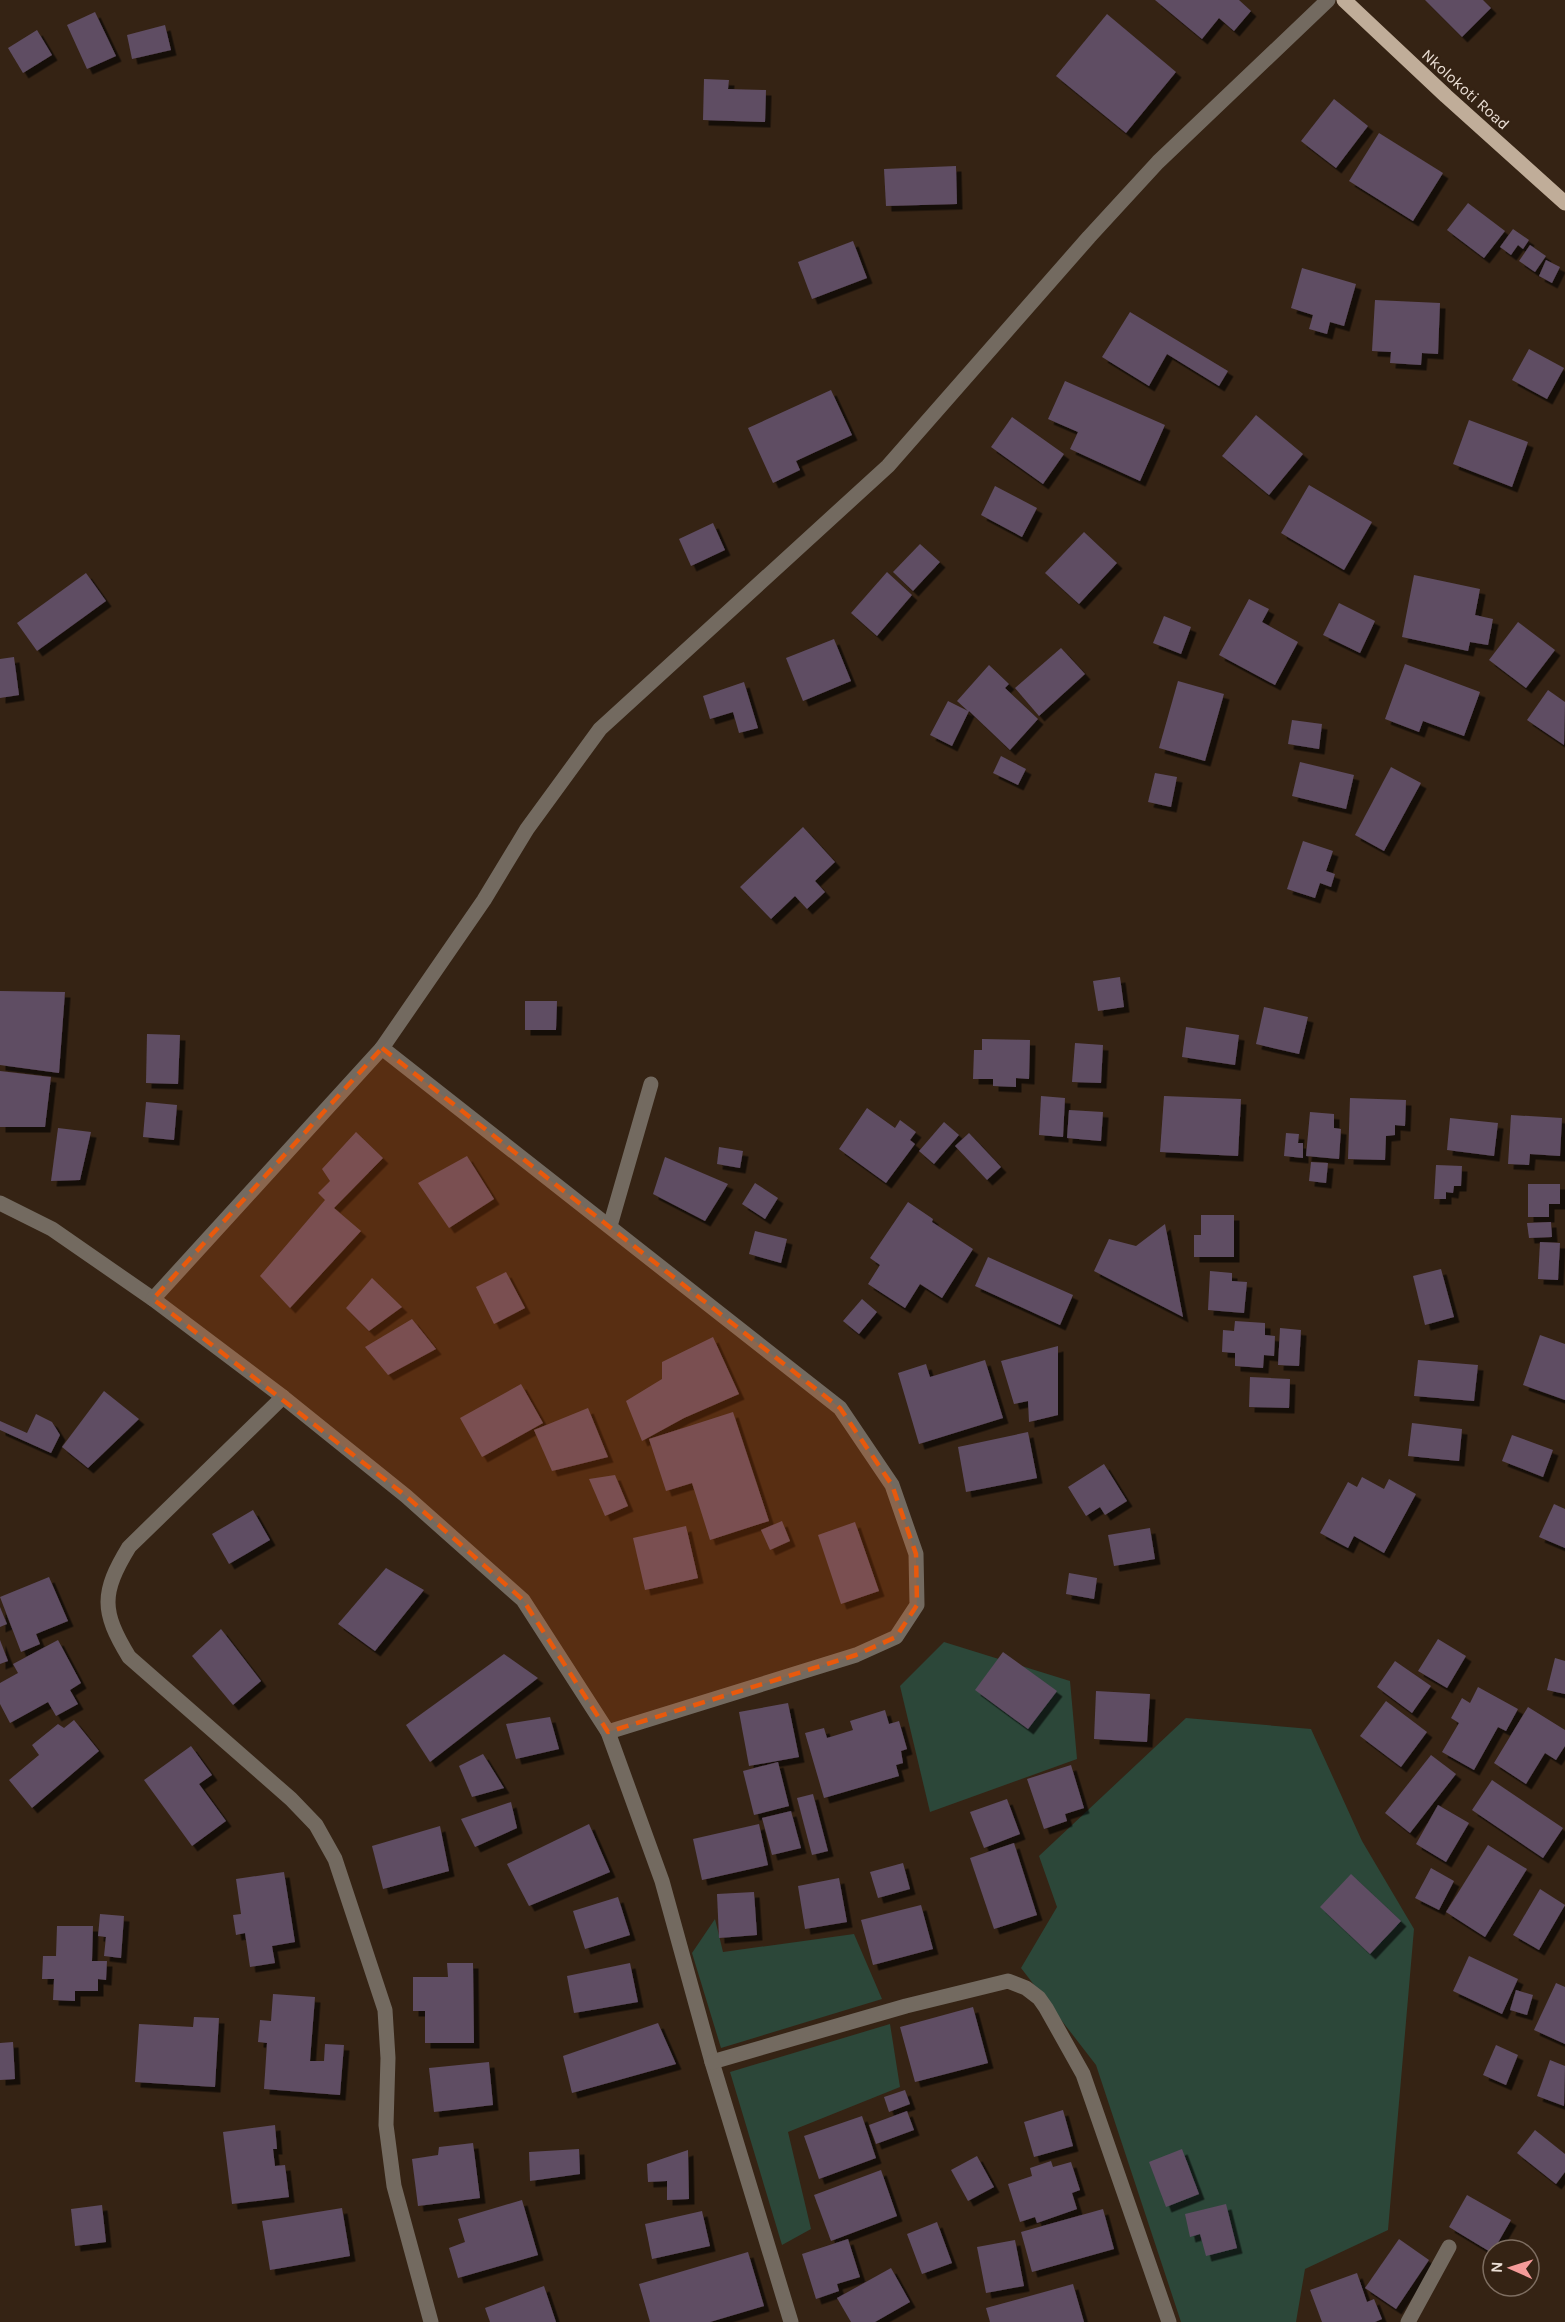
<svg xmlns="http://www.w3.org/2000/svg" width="1565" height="2322" viewBox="0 0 1565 2322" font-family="Karla,sans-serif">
<defs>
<filter id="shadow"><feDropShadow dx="5.5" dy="5.5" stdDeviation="0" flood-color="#0009"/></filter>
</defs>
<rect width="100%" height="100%" fill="#352314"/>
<g fill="#2c4739">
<polygon points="944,1642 1070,1681 1077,1759 930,1812 900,1686"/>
<polygon points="1186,1718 1311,1729 1362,1841 1414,1929 1388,2230 1305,2269 1296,2322 1181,2322 1096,2065 1021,1968 1057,1907 1039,1856"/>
<polygon points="715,1919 723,1952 854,1934 882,1999 721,2048 692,1953"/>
<polygon points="890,2024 900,2087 788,2132 811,2229 782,2245 730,2072"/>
</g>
<g fill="#5f4d63" filter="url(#shadow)">
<polygon points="1155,0 1239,0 1251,11 1234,31 1219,18 1202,39"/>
<polygon points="1425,0 1483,0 1491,8 1462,37"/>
<polygon points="95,12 116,56 87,69 67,25"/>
<polygon points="1107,14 1176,72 1126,133 1056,76"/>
<polygon points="165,25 171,50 132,59 127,35"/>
<polygon points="37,30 52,55 23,73 8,48"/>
<polygon points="704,79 729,80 728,89 766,90 765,122 703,120"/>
<polygon points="1334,99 1368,126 1336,168 1301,141"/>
<polygon points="1379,133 1443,173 1413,221 1349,181"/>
<polygon points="956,166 957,204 886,206 884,169"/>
<polygon points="1468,203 1505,231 1484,258 1447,230"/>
<polygon points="1513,229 1529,240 1523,249 1518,245 1511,255 1500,247"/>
<polygon points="853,241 867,278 812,299 798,262"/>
<polygon points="1530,245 1546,256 1535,272 1519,261"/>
<polygon points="1546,260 1560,267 1552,283 1539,276"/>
<polygon points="1302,268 1356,284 1344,326 1330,322 1327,334 1309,329 1313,315 1291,308"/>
<polygon points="1375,300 1440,303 1438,354 1422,353 1421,365 1390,363 1391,352 1372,351"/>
<polygon points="1130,312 1228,371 1219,386 1167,354 1149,386 1102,357"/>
<polygon points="1529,349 1564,368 1547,399 1512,380"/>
<polygon points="1065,381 1165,425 1140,481 1070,449 1078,432 1048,419"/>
<polygon points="831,390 852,435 796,461 800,470 773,483 748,428"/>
<polygon points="1256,415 1303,454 1269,495 1222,456"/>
<polygon points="1012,417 1064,454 1043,484 991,447"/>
<polygon points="1469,420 1528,442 1512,487 1453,464"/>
<polygon points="1309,485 1372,522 1344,570 1281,533"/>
<polygon points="995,486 1037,508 1022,537 981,515"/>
<polygon points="713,523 725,550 691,566 679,539"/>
<polygon points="1084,532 1117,563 1079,604 1045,573"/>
<polygon points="920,544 940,562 913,591 893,572"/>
<polygon points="887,572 912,595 877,636 851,613"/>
<polygon points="86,573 106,601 37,651 17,623"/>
<polygon points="1414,575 1480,589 1475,615 1493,619 1488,645 1470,642 1468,651 1402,637"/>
<polygon points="1249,599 1269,609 1262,622 1298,642 1275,685 1219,655"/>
<polygon points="1339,603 1375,621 1360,653 1323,635"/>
<polygon points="1164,616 1191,627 1181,654 1153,643"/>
<polygon points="1518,622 1555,650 1526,688 1489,660"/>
<polygon points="834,639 851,681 803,701 786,658"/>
<polygon points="1061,648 1085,674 1039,716 1015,688"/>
<polygon points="14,657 19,695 0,698 0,659"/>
<polygon points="1405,664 1480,692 1464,736 1423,721 1419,732 1385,719"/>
<polygon points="989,665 1009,684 1005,688 1038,719 1010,750 969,711 952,746 930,735 948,701 968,711 957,701"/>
<polygon points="1178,681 1224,694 1205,761 1159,748"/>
<polygon points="744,682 758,728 739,733 733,712 710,719 703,696"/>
<polygon points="1548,690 1565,702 1564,745 1527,720"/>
<polygon points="1292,720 1322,724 1319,749 1288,744"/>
<polygon points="1001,756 1026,769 1018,785 993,773"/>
<polygon points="1300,762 1354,775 1346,809 1292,796"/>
<polygon points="1391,767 1421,783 1384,851 1355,835"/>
<polygon points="1155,773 1177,777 1171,807 1148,802"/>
<polygon points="803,827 835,862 815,881 825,892 807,909 795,896 771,919 740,887"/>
<polygon points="1303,841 1333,851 1326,871 1335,874 1331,887 1320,883 1315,898 1287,889"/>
<polygon points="1120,977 1124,1007 1098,1011 1093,981"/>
<polygon points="0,991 65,992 59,1073 0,1065"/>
<polygon points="525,1001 557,1001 556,1030 525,1030"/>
<polygon points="1264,1007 1308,1017 1299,1054 1256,1044"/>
<polygon points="1186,1027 1239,1035 1235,1065 1182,1057"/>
<polygon points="147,1034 180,1035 178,1084 146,1083"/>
<polygon points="982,1039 1030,1040 1029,1079 1016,1078 1016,1087 993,1086 993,1079 973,1079 974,1050 982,1050"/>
<polygon points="1075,1043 1103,1045 1101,1083 1072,1082"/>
<polygon points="0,1071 51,1077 45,1127 0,1127"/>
<polygon points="1041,1096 1065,1098 1063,1137 1039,1135"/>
<polygon points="1164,1096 1241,1099 1238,1156 1160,1152"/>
<polygon points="1350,1098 1406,1100 1405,1126 1395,1125 1395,1135 1386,1136 1385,1160 1348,1159"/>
<polygon points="146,1102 177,1105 174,1140 143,1137"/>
<polygon points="867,1108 895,1128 900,1120 916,1132 910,1140 915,1144 886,1183 839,1149"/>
<polygon points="1069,1110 1103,1112 1101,1141 1067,1138"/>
<polygon points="1310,1112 1334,1114 1334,1128 1341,1129 1339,1159 1306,1156"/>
<polygon points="1511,1115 1562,1118 1560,1156 1530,1154 1529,1165 1508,1164"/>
<polygon points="1450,1118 1498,1123 1494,1156 1447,1150"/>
<polygon points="944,1122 959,1135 934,1164 919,1151"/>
<polygon points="58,1128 91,1132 80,1180 51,1181"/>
<polygon points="356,1132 383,1158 334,1208 361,1231 290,1308 260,1276 325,1200 318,1193 330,1181 322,1169"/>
<polygon points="969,1133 1001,1167 987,1180 955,1146"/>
<polygon points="1286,1133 1299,1134 1298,1143 1303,1143 1303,1158 1284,1156"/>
<polygon points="719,1147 743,1151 740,1168 717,1164"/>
<polygon points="467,1156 494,1199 449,1228 418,1183"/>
<polygon points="665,1157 728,1184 705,1221 653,1194"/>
<polygon points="1311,1162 1328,1163 1326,1183 1309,1181"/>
<polygon points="1436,1165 1462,1166 1461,1186 1454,1186 1453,1193 1446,1192 1446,1199 1434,1199"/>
<polygon points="755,1183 778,1198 765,1219 742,1204"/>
<polygon points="1528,1184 1560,1184 1560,1204 1549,1204 1549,1217 1528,1217"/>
<polygon points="908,1202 933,1219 932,1222 973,1249 942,1298 920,1284 905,1308 868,1284 880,1265 870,1258"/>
<polygon points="1201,1215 1234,1215 1234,1257 1194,1257 1194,1235 1201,1235"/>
<polygon points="1551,1222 1552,1237 1529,1238 1527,1223"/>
<polygon points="1165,1224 1183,1317 1094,1271 1109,1239 1136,1246"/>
<polygon points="755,1231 787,1239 781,1263 749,1254"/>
<polygon points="1540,1242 1560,1243 1558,1280 1538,1279"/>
<polygon points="988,1257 1073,1295 1060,1325 975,1286"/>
<polygon points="1441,1269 1454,1317 1425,1325 1413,1276"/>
<polygon points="1210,1271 1232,1273 1232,1281 1247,1282 1244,1313 1208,1310"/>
<polygon points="506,1272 525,1308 494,1324 476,1287"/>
<polygon points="372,1278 402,1307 369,1331 346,1308"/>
<polygon points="862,1299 877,1312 859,1334 843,1321"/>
<polygon points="412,1319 436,1349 388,1375 365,1347"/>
<polygon points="1235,1321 1265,1323 1265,1335 1275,1336 1274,1356 1264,1355 1263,1368 1235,1366 1235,1353 1222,1352 1223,1330 1234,1331"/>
<polygon points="1280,1328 1301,1330 1299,1366 1278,1365"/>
<polygon points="1540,1335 1565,1344 1565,1400 1523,1385"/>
<polygon points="713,1337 739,1394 684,1418 642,1441 626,1401 662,1379 662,1362"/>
<polygon points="1058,1346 1058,1415 1029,1422 1028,1401 1014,1404 1001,1361"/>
<polygon points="985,1360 1003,1418 919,1444 898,1373 926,1364 930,1377"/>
<polygon points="1418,1360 1478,1365 1474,1401 1414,1396"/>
<polygon points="1250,1377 1290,1379 1289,1408 1249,1407"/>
<polygon points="521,1384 543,1423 482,1457 460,1418"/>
<polygon points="104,1391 139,1419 88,1468 62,1447"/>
<polygon points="588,1408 608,1457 552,1471 534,1430"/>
<polygon points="733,1412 769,1521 710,1540 692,1483 666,1491 649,1439"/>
<polygon points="36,1414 52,1422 60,1435 51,1453 0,1430 0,1421 27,1433"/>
<polygon points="1412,1423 1462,1429 1459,1461 1408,1456"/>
<polygon points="1028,1432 1037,1478 966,1492 958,1447"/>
<polygon points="1512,1435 1553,1450 1543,1477 1502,1461"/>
<polygon points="1104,1464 1127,1501 1105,1515 1100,1507 1086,1516 1068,1487"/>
<polygon points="615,1475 628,1506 605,1516 589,1479"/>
<polygon points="1362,1477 1384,1489 1389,1479 1416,1494 1384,1553 1354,1536 1348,1548 1320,1533 1348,1482 1357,1487"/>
<polygon points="1554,1504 1565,1509 1565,1548 1539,1537"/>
<polygon points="253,1510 270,1540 229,1564 212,1534"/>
<polygon points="782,1521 790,1541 770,1550 761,1530"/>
<polygon points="855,1522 879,1591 841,1604 818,1535"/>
<polygon points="686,1526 698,1578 645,1590 633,1538"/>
<polygon points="1150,1528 1155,1559 1114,1566 1108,1535"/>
<polygon points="386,1568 424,1590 375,1651 338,1624"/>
<polygon points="1069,1573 1097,1578 1094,1599 1066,1594"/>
<polygon points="49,1577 68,1621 36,1634 40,1644 21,1652 0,1597"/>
<polygon points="0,1607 7,1624 0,1627"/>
<polygon points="221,1629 261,1681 233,1705 192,1656"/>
<polygon points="1438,1639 1466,1656 1447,1688 1418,1671"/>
<polygon points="0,1640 8,1661 0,1664"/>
<polygon points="58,1640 81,1683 70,1690 78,1704 56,1716 48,1702 10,1723 0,1704 0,1683 18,1673 13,1664"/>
<polygon points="1003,1652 1057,1691 1028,1729 975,1690"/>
<polygon points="504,1654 538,1678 430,1762 406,1725"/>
<polygon points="1555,1658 1565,1661 1565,1694 1547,1690"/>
<polygon points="1395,1661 1431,1686 1412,1713 1377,1687"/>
<polygon points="1478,1687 1518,1709 1506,1731 1498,1727 1474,1770 1442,1752 1459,1723 1451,1718 1462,1698 1470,1703"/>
<polygon points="1096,1691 1150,1694 1147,1742 1094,1739"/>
<polygon points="1386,1701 1427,1732 1401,1767 1360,1736"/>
<polygon points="788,1703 799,1757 749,1766 739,1712"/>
<polygon points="1528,1707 1565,1730 1565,1746 1556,1760 1545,1753 1526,1784 1494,1763"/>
<polygon points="885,1710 889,1724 899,1721 907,1749 901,1751 903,1763 896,1765 899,1776 824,1798 805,1733 824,1728 827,1738 853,1730 850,1721"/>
<polygon points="550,1717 559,1749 516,1759 506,1724"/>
<polygon points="74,1720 99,1751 32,1808 9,1780 39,1755 32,1745 58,1724 64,1728"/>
<polygon points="191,1746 212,1775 199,1784 226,1821 192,1846 144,1780"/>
<polygon points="483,1754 504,1788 472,1797 459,1766"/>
<polygon points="1431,1755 1456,1774 1410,1833 1385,1813"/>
<polygon points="778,1762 789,1806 754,1815 743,1771"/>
<polygon points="1071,1765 1084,1808 1065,1814 1067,1821 1044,1829 1027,1779"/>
<polygon points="1492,1780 1563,1828 1543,1858 1472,1810"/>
<polygon points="813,1794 828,1851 812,1855 797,1798"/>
<polygon points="1007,1799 1020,1834 984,1848 970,1812"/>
<polygon points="511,1802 517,1828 475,1847 461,1819"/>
<polygon points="1438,1805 1469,1823 1446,1862 1416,1844"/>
<polygon points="791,1811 801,1848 772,1855 762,1818"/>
<polygon points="589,1824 610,1872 529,1906 507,1864"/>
<polygon points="759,1824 768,1865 702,1880 693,1839"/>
<polygon points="440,1826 449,1871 383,1889 372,1846"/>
<polygon points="1014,1843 1037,1915 994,1929 970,1858"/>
<polygon points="1488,1845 1527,1869 1485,1937 1446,1912"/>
<polygon points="903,1863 910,1889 878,1898 870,1872"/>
<polygon points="1431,1868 1454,1881 1439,1910 1415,1898"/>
<polygon points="284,1872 295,1942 272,1946 275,1963 250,1967 245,1933 236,1935 233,1915 241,1914 236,1879"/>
<polygon points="1351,1874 1401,1921 1370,1954 1320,1907"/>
<polygon points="839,1878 847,1922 805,1929 798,1886"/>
<polygon points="1540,1889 1565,1905 1539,1950 1513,1935"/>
<polygon points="754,1892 757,1935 719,1938 717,1894"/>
<polygon points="618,1897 630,1935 585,1949 573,1911"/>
<polygon points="921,1905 933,1949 873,1965 861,1920"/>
<polygon points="100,1914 124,1916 121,1958 104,1956 106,1937 98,1936"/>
<polygon points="57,1926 93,1926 92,1961 107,1961 106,1980 98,1979 98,1991 75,1991 75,2001 53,2000 54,1979 42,1979 43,1956 56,1956"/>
<polygon points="1469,1956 1518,1979 1502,2014 1453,1991"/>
<polygon points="447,1963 473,1963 474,2043 425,2043 425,2011 413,2011 413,1977 448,1977"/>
<polygon points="630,1963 638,2002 574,2013 567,1976"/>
<polygon points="1556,1983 1565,1987 1565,2044 1534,2030"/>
<polygon points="1516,1990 1533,1995 1527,2015 1510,2010"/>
<polygon points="273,1994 315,1997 310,2061 324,2061 325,2044 344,2045 340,2095 264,2089 267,2043 258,2042 260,2020 271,2021"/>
<polygon points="973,2007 988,2063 915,2082 900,2027"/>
<polygon points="194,2017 219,2018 215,2087 135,2082 139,2024 193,2027"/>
<polygon points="658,2023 676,2064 572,2093 563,2056"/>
<polygon points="13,2042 15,2079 0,2080 0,2043"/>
<polygon points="1496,2045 1518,2055 1506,2085 1483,2075"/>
<polygon points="1550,2060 1565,2066 1564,2106 1537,2096"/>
<polygon points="489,2062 493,2105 434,2112 429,2068"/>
<polygon points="905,2090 910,2104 889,2112 884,2097"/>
<polygon points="1063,2110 1073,2146 1034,2157 1024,2122"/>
<polygon points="907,2111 914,2130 876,2144 869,2125"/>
<polygon points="862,2116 876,2158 819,2179 804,2136"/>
<polygon points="275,2125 277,2149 273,2149 275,2166 285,2165 289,2197 232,2204 223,2132"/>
<polygon points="1535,2130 1565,2154 1565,2172 1556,2184 1517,2153"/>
<polygon points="473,2143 480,2198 418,2206 412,2159 438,2155 439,2147"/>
<polygon points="579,2149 580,2174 530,2181 529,2152"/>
<polygon points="1182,2149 1199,2194 1166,2207 1149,2162"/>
<polygon points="688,2150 689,2199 667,2200 667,2181 648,2182 647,2164"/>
<polygon points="977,2156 994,2187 968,2201 951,2170"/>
<polygon points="1051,2161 1053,2167 1071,2162 1080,2190 1072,2193 1077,2209 1037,2223 1035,2217 1020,2222 1008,2184 1032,2176 1030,2168"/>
<polygon points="881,2170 897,2216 831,2241 814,2195"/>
<polygon points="1467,2195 1511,2220 1492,2253 1449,2227"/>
<polygon points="522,2200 538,2255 458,2278 449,2248 465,2242 458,2219"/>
<polygon points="1226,2204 1237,2248 1206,2256 1200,2234 1190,2237 1185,2214"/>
<polygon points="102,2205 106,2242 75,2246 71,2209"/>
<polygon points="342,2208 350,2256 270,2270 262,2221"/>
<polygon points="1103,2209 1114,2249 1032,2272 1021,2232"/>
<polygon points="702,2211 710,2246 652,2259 645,2224"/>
<polygon points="937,2222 952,2263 922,2274 907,2234"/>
<polygon points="848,2239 860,2277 837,2284 839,2291 816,2299 802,2254"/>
<polygon points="1399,2239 1429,2260 1396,2309 1365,2288"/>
<polygon points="1015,2240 1024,2286 986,2293 977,2247"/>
<polygon points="748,2252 764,2306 710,2322 650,2322 639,2284"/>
<polygon points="891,2268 910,2302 875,2322 851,2322 837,2298"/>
<polygon points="1357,2273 1367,2302 1374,2299 1382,2319 1375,2322 1322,2322 1310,2290"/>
<polygon points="1073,2284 1084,2322 990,2322 986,2308"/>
<polygon points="544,2286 556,2322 490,2322 485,2308"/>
</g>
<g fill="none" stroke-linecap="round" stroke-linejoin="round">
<g stroke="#736a60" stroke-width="15">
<polyline points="382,1048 840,1408 892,1485 916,1554 917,1605 896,1637 856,1655 608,1732"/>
<polyline points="0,1203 52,1229 153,1299 283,1397 406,1496 523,1600 608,1732 662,1881 712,2062 791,2322"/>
<polyline points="610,1226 651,1084"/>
<polyline points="153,1299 382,1048 484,900 527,829 600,729 888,466 1089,237 1158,162 1328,0"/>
<path d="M283 1397 129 1547C101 1593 101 1611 129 1657L291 1799 316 1825 335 1859 385 2010 388 2058 386 2125 394 2186 431 2322"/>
<polyline points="712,2062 906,2006 1008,1981 1026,1988 1039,1998 1046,2008 1083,2074 1169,2322"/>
<polyline points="1408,2322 1449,2247"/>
</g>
<polyline stroke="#c0ad99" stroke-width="15" points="1344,0 1446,96 1565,203"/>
</g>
<path fill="#e8590c" fill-opacity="0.2" stroke="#e8590c" stroke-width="4.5" stroke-dasharray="12 8" stroke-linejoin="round" d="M382 1048 840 1408 892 1485 916 1554 917 1605 896 1637 856 1655 608 1732 523 1600 406 1496 153 1299Z"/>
<g text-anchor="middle" stroke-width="4.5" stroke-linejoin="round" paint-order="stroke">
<g font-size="16" fill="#ebdfd5" stroke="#352314">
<text transform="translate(1466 89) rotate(42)" y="6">Nkolokoti Road</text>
</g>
</g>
<g transform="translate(1511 2268) rotate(273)"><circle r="28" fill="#352314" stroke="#7e6e61" stroke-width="1.5"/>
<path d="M0-4.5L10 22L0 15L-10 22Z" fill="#f59b99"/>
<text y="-9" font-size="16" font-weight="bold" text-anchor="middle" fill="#ebdfd5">N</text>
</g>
</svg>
